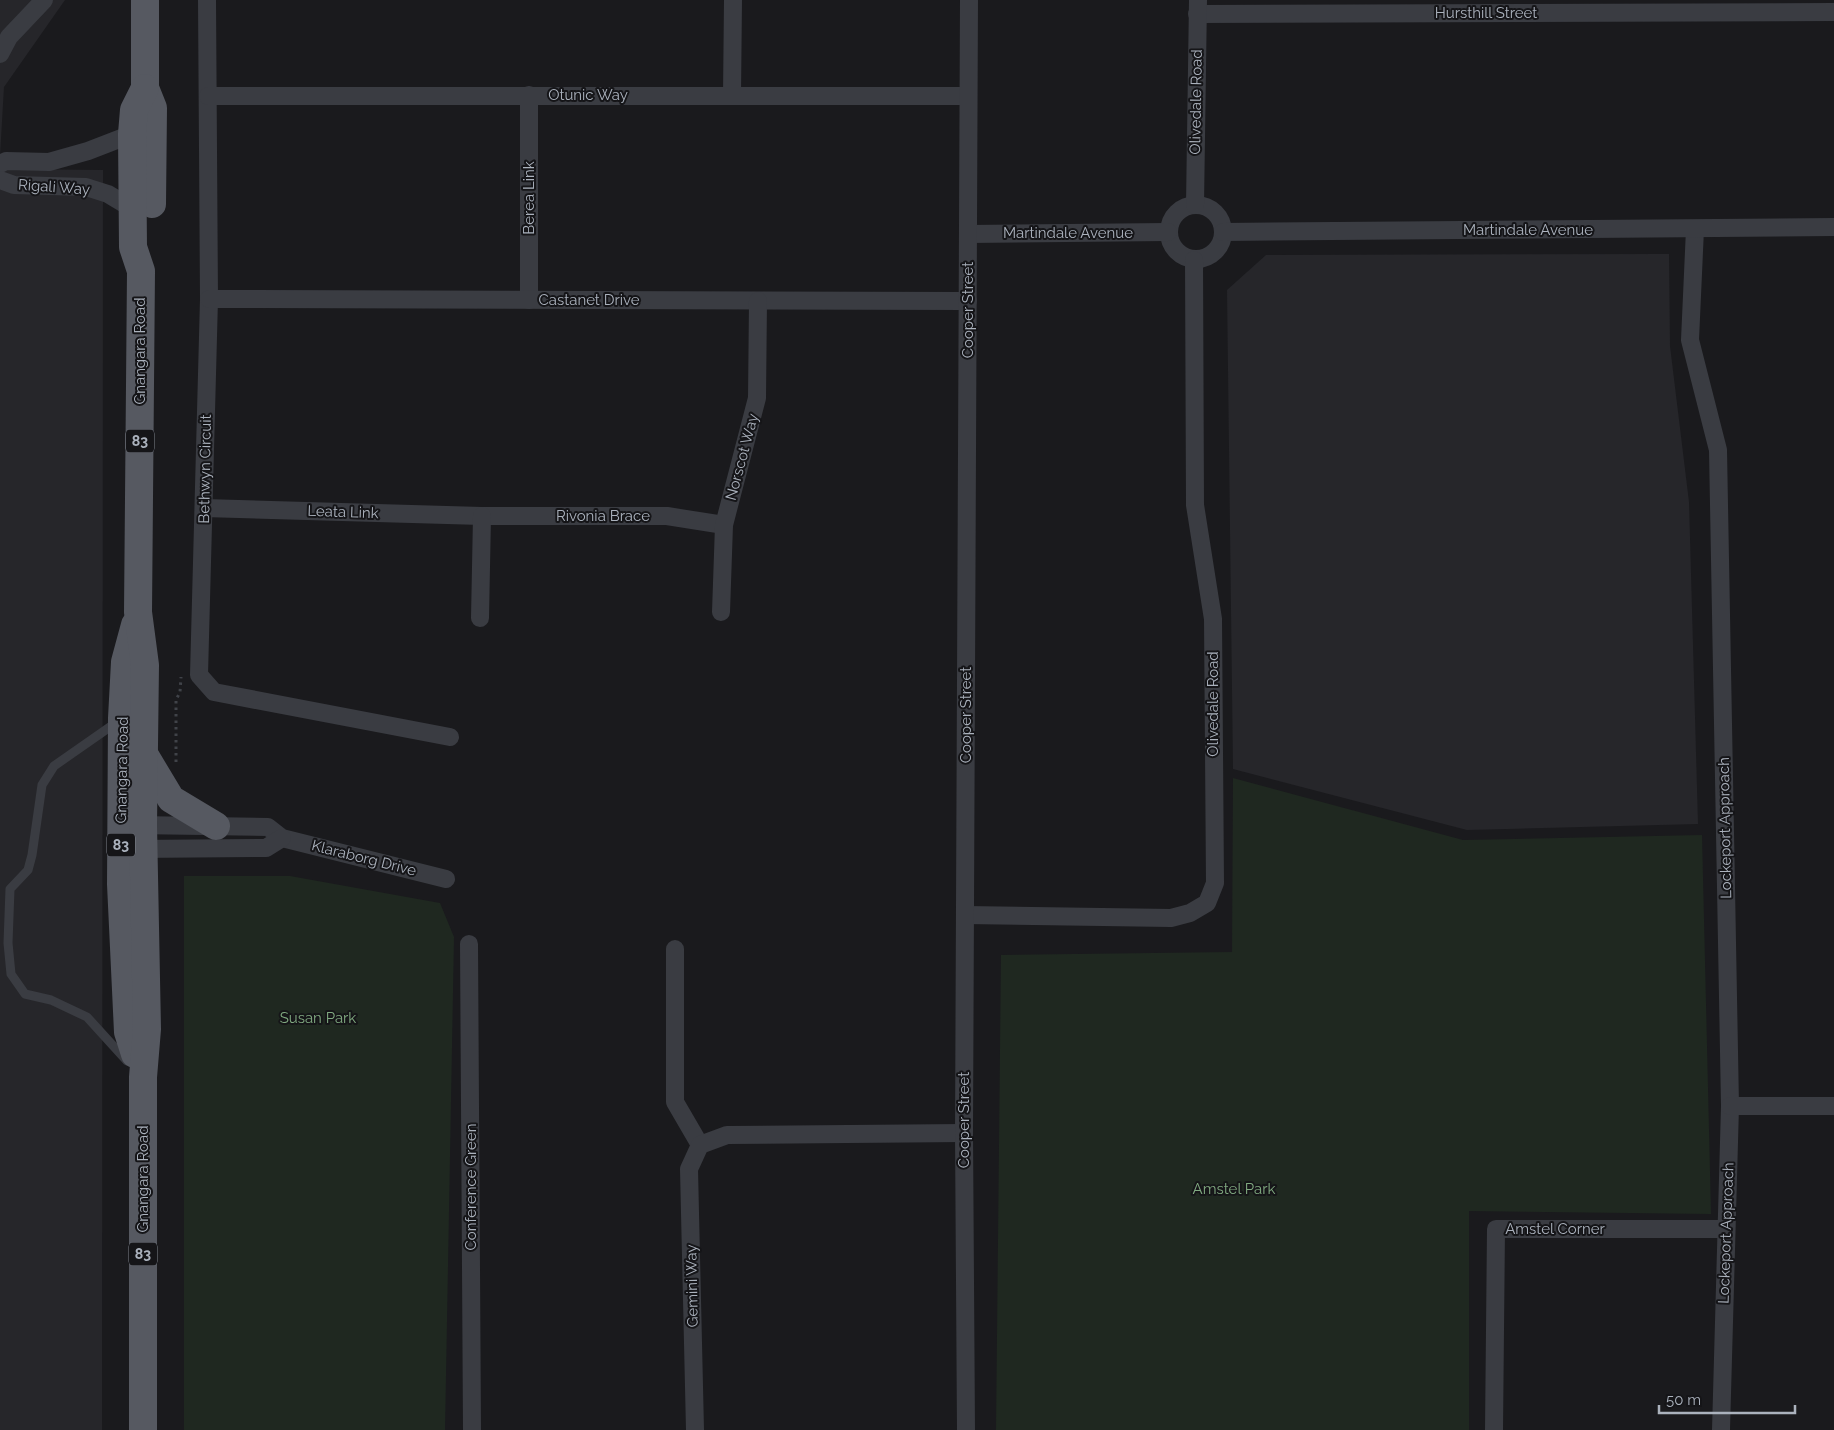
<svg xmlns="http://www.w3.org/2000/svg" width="1834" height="1430" viewBox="0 0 1834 1430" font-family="Raleway,sans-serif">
<rect width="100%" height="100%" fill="#1a1a1d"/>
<g fill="#26262a">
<polygon points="0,0 65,0 4,87 0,156"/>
<polygon points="0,169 103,170 102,1430 0,1430"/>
<polygon points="1669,254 1670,346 1689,502 1698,824 1467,830 1233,769 1227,290 1266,255"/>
</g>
<g fill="#1f2820">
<polygon points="1233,778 1463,840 1702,835 1711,1214 1469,1211 1469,1430 996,1430 1001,955 1232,952"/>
<polygon points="184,876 290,876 440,903 454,937 445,1430 184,1430"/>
</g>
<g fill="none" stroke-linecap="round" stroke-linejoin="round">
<polyline stroke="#404349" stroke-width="3" stroke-dasharray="2.5 4" stroke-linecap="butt" points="176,762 176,700 180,692 181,677"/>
<polyline stroke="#3a3c42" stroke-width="9" points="117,722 54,766 42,785 32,855 28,870 10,889 8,943 11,974 25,994 51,1000 87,1017 127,1061"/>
<g stroke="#3a3c42" stroke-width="18">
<polyline points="207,0 209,299 199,675 214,692 450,737"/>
<polyline points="1197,14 1834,12"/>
<polyline points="0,54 9,37 44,0"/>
<polyline points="529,95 529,300"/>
<polyline points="732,95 733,0"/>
<polyline points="208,96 968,96"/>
<polyline points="0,164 6,161 49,162 88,151 132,134"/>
<polyline points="0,180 14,185 86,187 108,194 133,209"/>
<circle cx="1196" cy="232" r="27"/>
<polyline points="1195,205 1198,0"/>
<polyline points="1695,229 1690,340 1718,450 1730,1106 1721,1430"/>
<polyline points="1223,232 1834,227"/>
<polyline points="968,234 1168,232"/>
<polyline points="209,299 968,301"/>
<polyline points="204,508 482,516 667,516 724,525"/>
<polyline points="721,612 724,525 757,398 758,301"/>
<polyline points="480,618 482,516"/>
<polyline points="134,825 268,827 282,838 446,879"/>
<polyline points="133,849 266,848 282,838"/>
<polyline points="965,915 1171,918 1190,913 1207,903 1215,883 1213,619 1195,505 1194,260"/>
<polyline points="469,944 472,1430"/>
<polyline points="675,949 675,1102 700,1145"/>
<polyline points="1730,1106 1834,1106"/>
<polyline points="695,1430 689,1169 700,1145 727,1135 964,1133"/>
<polyline points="966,1430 964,1133 969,0"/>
<polyline points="1494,1430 1496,1229 1725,1229"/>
</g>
<g stroke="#565961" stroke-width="28">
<polyline points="145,0 145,88 153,108 152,204"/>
<polyline points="135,625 125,662 122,718 121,884 128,1032 135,1054"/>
<polyline points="144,754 171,799 216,826"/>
<polyline points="143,1430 143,1077 147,1029 143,825 145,665 138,612 141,271 133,247 132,134 134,110 145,88"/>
</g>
</g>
<g text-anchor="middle" stroke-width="4" stroke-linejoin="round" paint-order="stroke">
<g fill="#151518" stroke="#7e838c" stroke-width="1">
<rect x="126" y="429.5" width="28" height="23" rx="4"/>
<rect x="107" y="833.5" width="28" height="23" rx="4"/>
<rect x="129" y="1242.5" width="28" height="23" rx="4"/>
</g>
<g font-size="14" font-weight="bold" fill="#abb2bd">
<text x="140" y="446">83</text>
<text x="121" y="850">83</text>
<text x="143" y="1259">83</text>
</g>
<g font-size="15" fill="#abb2bd" stroke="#151518">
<text x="1486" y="18">Hursthill Street</text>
<text x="588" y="100">Otunic Way</text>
<text transform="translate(1196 102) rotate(-89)" y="5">Olivedale Road</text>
<text transform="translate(54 187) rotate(4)" y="5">Rigali Way</text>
<text transform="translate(529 198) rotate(-90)" y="5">Berea Link</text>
<text x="1528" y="235">Martindale Avenue</text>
<text x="1068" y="238">Martindale Avenue</text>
<text x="589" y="305">Castanet Drive</text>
<text transform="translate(968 310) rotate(-90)" y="5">Cooper Street</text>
<text transform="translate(140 351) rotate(-90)" y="5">Gnangara Road</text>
<text transform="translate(742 457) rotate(-75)" y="5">Norscot Way</text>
<text transform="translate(205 469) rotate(-89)" y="5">Bethwyn Circuit</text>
<text transform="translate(343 512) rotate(2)" y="5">Leata Link</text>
<text x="603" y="521">Rivonia Brace</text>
<text transform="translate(1213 704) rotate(-90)" y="5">Olivedale Road</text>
<text transform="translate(966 715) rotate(-90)" y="5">Cooper Street</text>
<text transform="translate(122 770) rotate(-89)" y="5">Gnangara Road</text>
<text transform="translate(1725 828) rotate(-91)" y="5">Lockeport Approach</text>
<text transform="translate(364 858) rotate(14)" y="5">Klaraborg Drive</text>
<text transform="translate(964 1120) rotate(-90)" y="5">Cooper Street</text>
<text transform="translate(143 1179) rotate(-90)" y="5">Gnangara Road</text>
<text transform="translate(471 1187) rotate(-90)" y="5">Conference Green</text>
<text x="1555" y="1234">Amstel Corner</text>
<text transform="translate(1726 1233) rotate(-88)" y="5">Lockeport Approach</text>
<text transform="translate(692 1286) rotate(-91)" y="5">Gemini Way</text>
</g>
<g font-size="15" fill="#81aa81" stroke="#151518">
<text x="318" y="1023">Susan Park</text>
<text x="1234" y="1194">Amstel Park</text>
</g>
</g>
<path d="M1659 1405v8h136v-8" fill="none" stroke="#abb2bd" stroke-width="2.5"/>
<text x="1666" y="1405" font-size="15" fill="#abb2bd" stroke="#151518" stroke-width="4" paint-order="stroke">50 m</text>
</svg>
